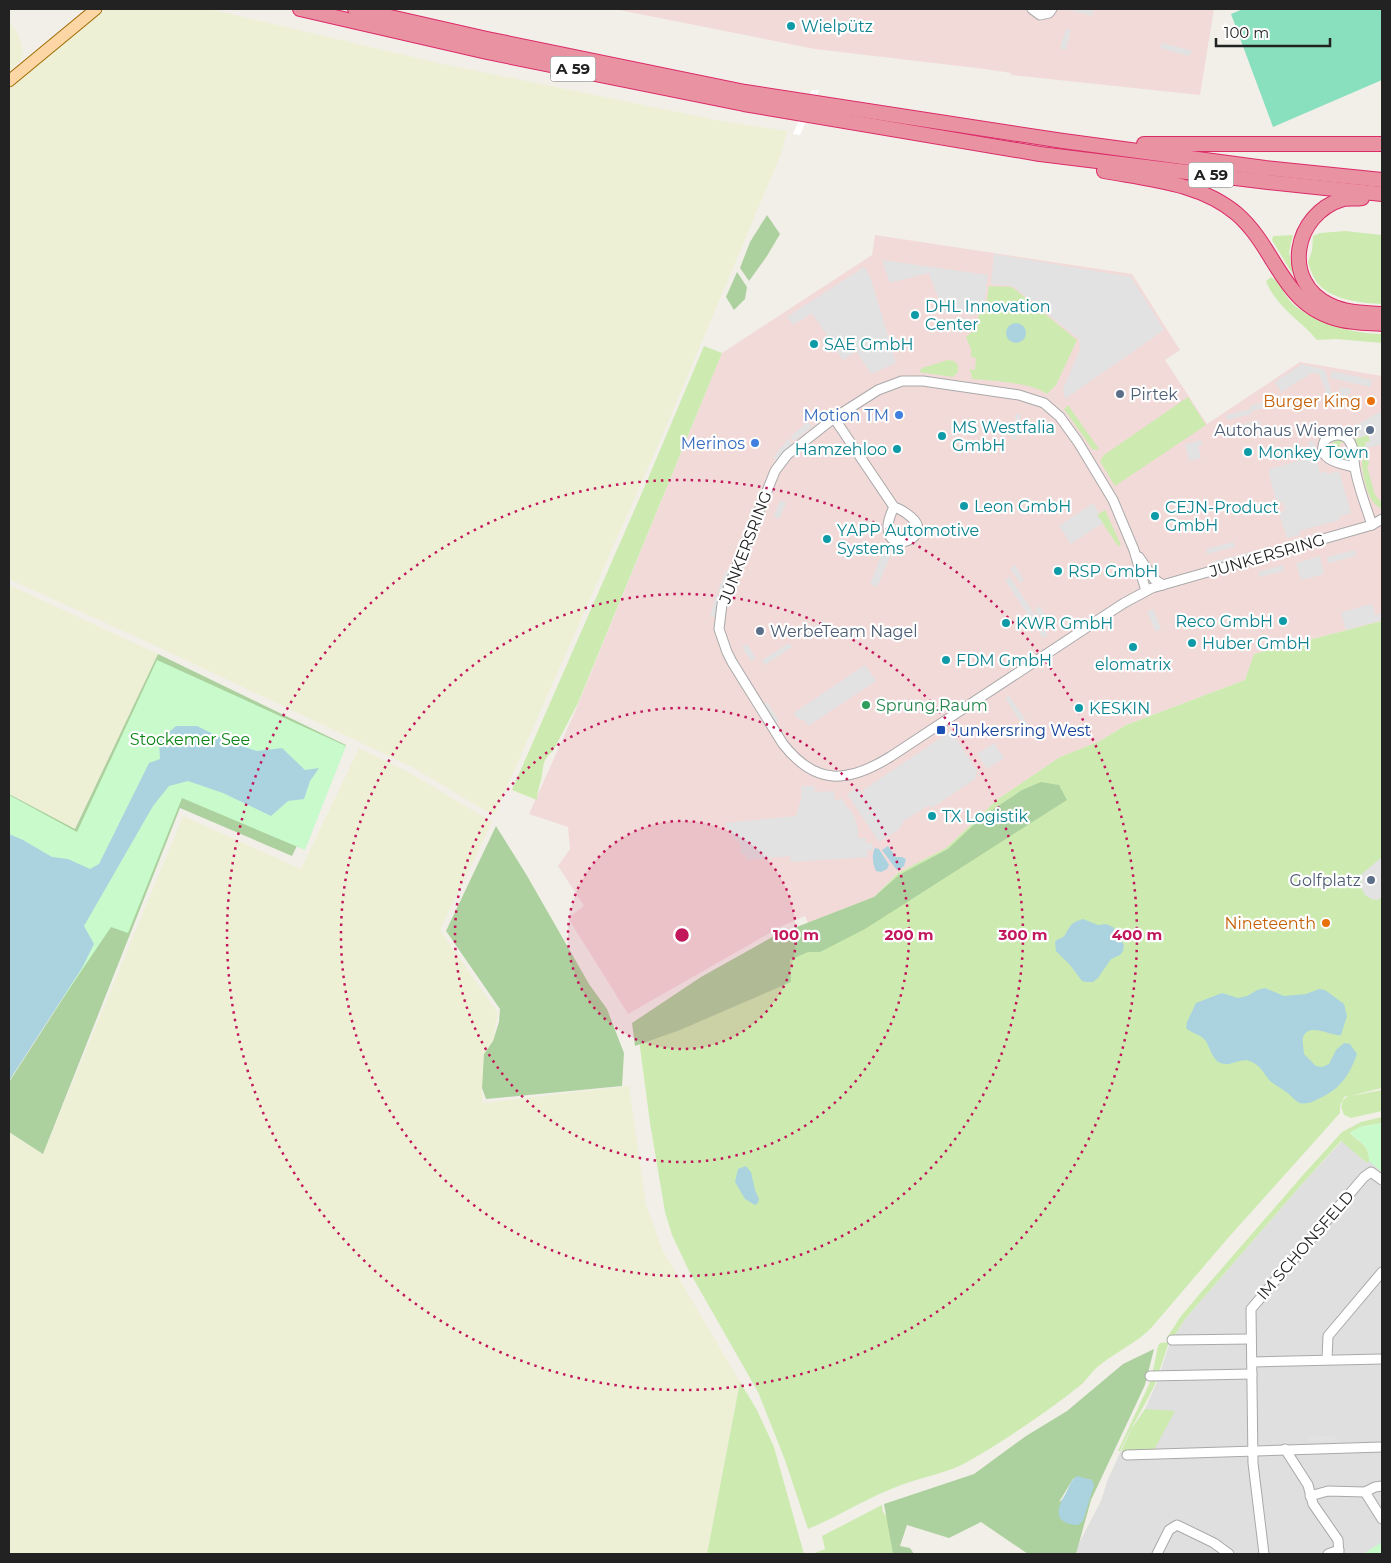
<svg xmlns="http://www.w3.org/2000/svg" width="1391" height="1563" viewBox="0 0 1391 1563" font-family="Montserrat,sans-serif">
<rect width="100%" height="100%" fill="#f2efe9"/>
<polygon fill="#e0dfdf" points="1382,1123 1382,1554 1076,1554 1078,1545 1101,1501 1108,1479 1121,1451 1132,1428 1145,1409 1157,1382 1169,1345 1185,1319 1302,1184 1342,1141 1367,1163"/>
<g fill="#f2dad9">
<polygon points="614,9 1214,9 1200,95 1011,75 1011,73 985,69 815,49"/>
<polygon points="875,235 1132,274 1180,350 1165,360 1207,424 1300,362 1382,376 1382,621 1255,654 1245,680 1126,725 1100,741 1060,757 998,799 946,848 898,873 874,897 808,923 805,916 782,926 628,1014 568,918 584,906 558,866 570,849 568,827 529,814 574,714 722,353 872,255"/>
</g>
<g fill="#eef0d5">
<polygon points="106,9 210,9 438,63 721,121 787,131 781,154 663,434 494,816 412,767 156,646 9,579 9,88"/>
<polygon points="9,20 19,36 23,50 21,59 9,73"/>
<polygon points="9,585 158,654 74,830 9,794"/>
<polygon points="359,748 410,773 492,822 440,930 498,1013 493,1041 484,1054 482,1088 483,1103 629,1086 646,1205 663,1251 740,1382 707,1554 9,1554 9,1132 43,1154 183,816 301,869"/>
</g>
<g fill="#cdebb0">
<path d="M1345 231 1382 235V304C1361 303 1329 300 1316 281 1312 275 1310 268 1308 262L1312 251 1313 236 1320 233Z"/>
<polygon points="1293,235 1289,252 1293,275 1272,240 1273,236"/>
<path d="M1271 277C1281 282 1284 296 1292 303 1313 323 1354 334 1382 334V343L1336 339 1317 340C1299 319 1276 307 1266 281Z"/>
<path d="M989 286 1012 287 1077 340 1056 385 1047 394C1030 382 993 381 972 379L970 369 975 370 976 358 971 357V349L966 337 973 331 980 312H985Z"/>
<path d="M704 346 722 353 578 703 553 751C541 761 544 767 541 780 539 787 537 793 537 800L512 790 644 488Z"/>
<polygon points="948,360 954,361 958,365 958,372 953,377 919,372 922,368"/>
<polygon points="1188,397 1206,425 1115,486 1100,461 1104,455"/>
<polygon points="1068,405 1099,449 1093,450 1064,409"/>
<polygon points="1368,435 1370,441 1365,443 1367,450 1359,451 1355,439"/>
<polygon points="1336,440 1340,440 1345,443 1339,443 1346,458 1352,458 1351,461 1349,462 1339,461 1339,453 1335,449 1329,452 1330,445"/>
<path d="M1364 458H1368L1369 465 1367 466 1375 495 1382 503V509C1367 502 1365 482 1362 467V462Z"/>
<polygon points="1105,510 1121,545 1118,546 1097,515"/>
<path d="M1382 621V1088L1350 1096 1382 1090V1111L1351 1118 1344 1115 1341 1107 1343 1100 1348 1096 1344 1097 1340 1106V1113L1228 1238 1152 1327C1137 1343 1117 1351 1100 1365 1093 1370 1088 1378 1082 1384 1047 1412 1008 1438 969 1461 948 1473 923 1477 901 1485 868 1497 840 1516 808 1529L785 1460 758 1392 689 1271 672 1235 665 1212 650 1123 638 1032 808 923 874 897 898 873 946 848 998 799 1060 757 1100 741 1126 725 1245 680 1254 654Z"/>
<path d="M1382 1117V1123L1360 1127 1350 1133C1359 1143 1370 1145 1369 1161L1367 1163 1341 1141 1302 1184 1185 1319 1173 1338 1166 1339 1181 1316 1197 1297 1303 1175 1342 1132 1361 1122Z"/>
<polygon points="1169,1342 1158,1375 1152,1375 1158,1346 1160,1343"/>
<path d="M1152 1378H1157L1156 1382C1145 1406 1131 1427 1120 1451H1118Z"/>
<polygon points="740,1382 757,1410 774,1447 804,1554 707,1554"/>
<polygon points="1145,1409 1175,1411 1154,1450 1121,1451 1132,1428"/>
<polygon points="882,1505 883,1512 887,1517 893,1554 812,1554 825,1549 822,1536"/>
</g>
<g fill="#add19e" fill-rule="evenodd">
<polygon points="767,215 780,234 767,256 749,281 740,268 750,242"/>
<polygon points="737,272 747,287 745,299 734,310 726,297"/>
<polygon points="158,654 346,745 292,856 180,808 43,1154 9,1132 9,1082 82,969 94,944 84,926 154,806 169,786 188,781 223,793 271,816 289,802 304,799 310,781 319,768 305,770 282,747 257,751 230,741 197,725 176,726 159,741 160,759 149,763 99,864 90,869 68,859 52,856 24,840 9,834 9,794 75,829"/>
<polygon points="1041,782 1059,785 1067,800 865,929 820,952 808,952 790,960 791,982 680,1030 635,1046 632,1023 701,977 776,935 874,897 899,875 948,849 983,816 1022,790"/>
<polygon points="496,826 526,874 589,984 607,1009 624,1053 622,1086 486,1099 482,1088 484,1054 493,1041 499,1022 500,1009 446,931"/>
<path d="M1154 1349 1145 1385 1091 1500 1076 1554H1028L981 1522 949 1538 907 1525 900 1546 910 1548 914 1554H893L884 1504 974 1474 1026 1436 1067 1411 1123 1364ZM1077 1477 1092 1480 1059 1502 1073 1479Z"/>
</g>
<g fill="#c8facc">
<polygon points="157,660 346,746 305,850 182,798 128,933 111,927 9,1078 9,795 77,832"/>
<path d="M1382 1123V1176V1172L1369 1161C1370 1146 1360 1142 1350 1133L1360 1127Z"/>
<polygon points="1382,1542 1382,1554 1363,1554"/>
</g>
<polygon fill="#88e0be" points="1243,9 1382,9 1382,80 1273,127 1231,14"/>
<g fill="#e2e2e2">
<polygon points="1066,9 1094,9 1092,16"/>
<polygon points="1066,29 1071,30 1066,50 1060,48"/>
<polygon points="1163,43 1193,51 1189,56 1160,48"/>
<polygon points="994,254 1131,277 1164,330 1065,399 1063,389 1080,349 1079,339 1013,286 991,284"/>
<polygon points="882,260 988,275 983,312 978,311 978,314 969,316 965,312 954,311 944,314 929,273 890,283"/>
<polygon points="864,267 870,276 896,363 871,374 856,351 843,360 812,313 793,325 787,317"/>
<polygon points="964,317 966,323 947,328 946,323"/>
<polygon points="1302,364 1325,370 1335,405 1332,406 1319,374 1312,373 1281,392 1275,382"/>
<polygon points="1332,371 1372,380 1370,387 1330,378"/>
<polygon points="1340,387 1351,389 1350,395 1347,394 1346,400 1341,399 1342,393 1339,392"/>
<polygon points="1277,399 1279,404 1252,411 1252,414 1227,420 1226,415 1250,409 1250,406"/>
<polygon points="1382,411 1382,444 1366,448 1365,443 1370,441 1368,435 1359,438 1356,425"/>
<polygon points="1016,414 1021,414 1016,440 1012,439"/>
<polygon points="1259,420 1261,425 1225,434 1224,429"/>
<polygon points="808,422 812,427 794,441 790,437"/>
<polygon points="788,439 792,443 778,461 773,458"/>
<polygon points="1201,440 1202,445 1198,446 1201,458 1189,461 1185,444"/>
<polygon points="1314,441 1318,454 1297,460 1293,444 1299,443 1302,454 1310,451 1308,442"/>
<polygon points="1316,456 1320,473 1326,471 1327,474 1339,471 1351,513 1339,517 1340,520 1299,531 1300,535 1287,538 1279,513 1285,510 1283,502 1277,503 1269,474 1269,469"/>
<polygon points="780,500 786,503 779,519 774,516"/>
<polygon points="1093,503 1099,513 1097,515 1103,523 1071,544 1059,526"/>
<polygon points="1233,542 1235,547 1207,554 1206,549"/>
<polygon points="1271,547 1272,550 1213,565 1212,562"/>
<polygon points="1355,550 1356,556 1328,563 1327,557"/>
<polygon points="883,551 891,554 877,587 870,584"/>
<polygon points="1320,556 1324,574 1301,580 1296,563"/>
<polygon points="1015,565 1024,580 1020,583 1010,568"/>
<polygon points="1283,565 1284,571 1260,577 1258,572"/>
<polygon points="726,570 731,572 723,593 718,591"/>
<polygon points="1010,577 1048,635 1043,638 1005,580"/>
<polygon points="717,593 722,596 715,617 710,617"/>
<polygon points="1372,604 1375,615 1381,614 1382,620 1346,630 1341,612"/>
<polygon points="1040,606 1049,621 1044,624 1035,610"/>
<polygon points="1153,609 1161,629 1155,631 1147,611"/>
<polygon points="824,620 827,625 805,639 802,634"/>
<polygon points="789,643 792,647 765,665 762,660"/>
<polygon points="747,644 756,658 751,661 742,647"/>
<polygon points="865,665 876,681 808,726 805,721 797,718 794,713"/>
<polygon points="1009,695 1033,732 1029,735 1005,698"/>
<polygon points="767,702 779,721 774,724 762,705"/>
<polygon points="951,731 977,771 975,779 932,808 929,805 904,821 898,830 879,842 847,794 858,787 864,796 865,794 863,790"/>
<polygon points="994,743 1004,758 987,769 977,754"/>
<polygon points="801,786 814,786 815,792 834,791 835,801 841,798 854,816 858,830 858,838 866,838 866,843 872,843 873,850 867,850 868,857 791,862 790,856 746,860 746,855 741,854 739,841 736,841 724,823 796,816 801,799"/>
<polygon points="1382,857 1382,897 1378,900 1371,899 1365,895 1362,889 1362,883 1358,877"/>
<polygon points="1334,1435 1338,1441 1310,1441 1308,1437"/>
</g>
<g fill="#aad3df">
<circle cx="1016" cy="333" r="10"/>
<polygon points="176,726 197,726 230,742 257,751 282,748 305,770 319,768 310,781 304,799 288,801 271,816 223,793 188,781 169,786 153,806 84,926 94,944 82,968 9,1081 9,834 23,840 52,857 68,859 90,869 99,864 149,763 160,759 159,741"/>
<polygon points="888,846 896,857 902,857 906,859 904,866 898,870 896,869 882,850"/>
<path d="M875 848 879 849 889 865 887 869 881 872 876 871C873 865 871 854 875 848Z"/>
<path d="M1083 919 1098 925 1106 924 1113 927 1124 945 1123 951 1120 955 1111 959 1098 978 1093 982H1086L1082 981 1070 965 1056 951 1055 942C1058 938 1062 939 1065 935 1071 925 1070 923 1083 919Z"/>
<path d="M1265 988 1284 996 1306 994 1319 989 1325 990 1344 1004 1347 1016 1341 1035C1331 1037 1308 1021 1303 1038 1302 1042 1304 1050 1304 1054L1316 1066 1322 1067 1329 1064 1336 1050 1344 1043 1350 1044 1357 1054C1351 1071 1343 1086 1326 1095 1318 1099 1306 1107 1298 1102 1293 1099 1290 1094 1286 1092 1281 1088 1275 1085 1270 1081 1264 1074 1261 1066 1252 1062 1243 1057 1235 1064 1226 1064 1212 1064 1211 1048 1205 1040 1200 1034 1191 1033 1186 1028L1187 1022 1196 1003 1222 993 1238 998 1247 996 1257 990Z"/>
<polygon points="746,1166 751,1172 755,1190 759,1199 758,1203 755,1205 745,1199 735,1182 738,1169"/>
<path d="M1077 1476 1092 1480 1094 1485 1083 1521 1078 1525C1053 1524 1056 1509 1066 1493 1069 1487 1071 1480 1077 1476Z"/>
</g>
<polygon fill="#fff" points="812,90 819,90 800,135 793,134"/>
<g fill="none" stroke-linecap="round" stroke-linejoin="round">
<g stroke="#a9a9a9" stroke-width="11">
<g id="minor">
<polyline points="1032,9 1040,15 1049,13 1052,9"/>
<path d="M834 418 894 507C901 509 905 512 911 517 935 537 887 556 888 527 888 520 891 513 894 507"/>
<path d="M1354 467C1341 464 1315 460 1325 440 1332 435 1340 433 1347 438 1355 446 1353 458 1355 468 1358 487 1366 506 1372 525"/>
<polyline points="1139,557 1154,579 1163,585"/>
<path d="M1146 591 1134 550 1113 500 1078 442 1060 417 1044 403 1019 395 923 381H902L878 390 834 418 787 455 775 471 722 604 719 629 727 652 732 662 783 744C816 786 848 783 890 757L1095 622 1124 603 1152 588 1372 525 1382 519"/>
<polyline points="1172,1340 1251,1339"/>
<polyline points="1327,1359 1328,1336 1382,1272"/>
<polyline points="1252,1362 1382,1359"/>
<polyline points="1150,1376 1252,1374"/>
<polyline points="1285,1449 1308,1485 1313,1504 1338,1540 1339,1554"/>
<polyline points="1127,1455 1382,1447"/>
<polyline points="1365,1492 1382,1519"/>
<polyline points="1310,1496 1328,1491 1365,1492 1375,1487 1382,1486"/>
<polyline points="1157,1554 1169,1530 1177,1525 1214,1543 1229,1554"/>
<polyline points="1264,1554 1253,1463 1251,1309 1364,1177 1371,1172 1382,1180"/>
<polyline points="1328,1554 1339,1550"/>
</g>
</g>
<g stroke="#a06b00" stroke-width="13">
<polyline id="major" points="9,81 96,9"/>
</g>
<g stroke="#dc2a67" stroke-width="16">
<g id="highway">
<polyline points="300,9 487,52 744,104 1040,154 1268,182 1382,194"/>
<polyline points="355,9 487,39 745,92 1063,141 1265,168 1382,180"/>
<polyline points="1144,144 1382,144"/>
<path d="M1104 171C1148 179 1201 183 1237 214 1278 250 1281 306 1341 320 1354 323 1368 323 1382 324"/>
<path d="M1362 198C1356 199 1348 198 1343 199 1293 214 1281 282 1330 305 1346 313 1364 313 1382 314"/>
</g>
</g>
<use href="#minor" stroke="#fff" stroke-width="9"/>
<use href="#major" stroke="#fcd6a4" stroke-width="11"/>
<use href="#highway" stroke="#e892a2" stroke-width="14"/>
</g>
<circle cx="682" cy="935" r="114" fill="#c2185b" fill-opacity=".12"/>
<g fill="none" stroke="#c2185b" stroke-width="2.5" stroke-dasharray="2.5 5">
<circle cx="682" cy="935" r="114"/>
<circle cx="682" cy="935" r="227"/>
<circle cx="682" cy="935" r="341"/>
<circle cx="682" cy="935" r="455"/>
</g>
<g fill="#0f9aa8" stroke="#fff" stroke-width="2">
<circle cx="791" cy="26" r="5"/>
<circle cx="915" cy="315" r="5"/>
<circle cx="814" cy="344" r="5"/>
<circle cx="942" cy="436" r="5"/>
<circle cx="897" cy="449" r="5"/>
<circle cx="1248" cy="452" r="5"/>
<circle cx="964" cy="506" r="5"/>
<circle cx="1155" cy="516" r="5"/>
<circle cx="827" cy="539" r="5"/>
<circle cx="1058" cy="571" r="5"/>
<circle cx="1283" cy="621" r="5"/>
<circle cx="1006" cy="623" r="5"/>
<circle cx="1192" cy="643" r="5"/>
<circle cx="1133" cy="647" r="5"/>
<circle cx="946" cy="660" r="5"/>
<circle cx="1079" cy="708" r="5"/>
<circle cx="932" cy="816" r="5"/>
</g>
<g fill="#5c6f8a" stroke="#fff" stroke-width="2">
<circle cx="1120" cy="394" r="5"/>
<circle cx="1370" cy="430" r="5"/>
<circle cx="760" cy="631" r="5"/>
<circle cx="1371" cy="880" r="5"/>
</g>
<g fill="#e8710a" stroke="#fff" stroke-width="2">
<circle cx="1371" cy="401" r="5"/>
<circle cx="1326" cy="923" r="5"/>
</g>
<g fill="#3f7fe0" stroke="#fff" stroke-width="2">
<circle cx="899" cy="415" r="5"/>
<circle cx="755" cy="443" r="5"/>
</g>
<circle fill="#2e9e5b" stroke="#fff" stroke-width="2" cx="866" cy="705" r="5"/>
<rect fill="#1a4fb4" stroke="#fff" stroke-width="2" x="936" y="725" width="10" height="10" rx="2.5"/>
<g text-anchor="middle" stroke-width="4.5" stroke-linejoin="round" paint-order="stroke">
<g fill="#fff" stroke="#646464" stroke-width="1">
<rect x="550.5" y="56.5" width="45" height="25" rx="4"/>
<rect x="1188.5" y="162.5" width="45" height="25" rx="4"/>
</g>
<g font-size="15" font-weight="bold" fill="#222">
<text x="573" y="74">A 59</text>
<text x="1211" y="180">A 59</text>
</g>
<g font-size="16" fill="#0d838f" stroke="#fff" text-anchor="start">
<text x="801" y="32">Wielpütz</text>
<text x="925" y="312">DHL Innovation<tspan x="925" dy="18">Center</tspan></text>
<text x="824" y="350">SAE GmbH</text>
<text x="952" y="433">MS Westfalia<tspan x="952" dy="18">GmbH</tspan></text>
<text x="887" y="455" text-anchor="end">Hamzehloo</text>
<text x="1258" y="458">Monkey Town</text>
<text x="974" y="512">Leon GmbH</text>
<text x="1165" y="513">CEJN-Product<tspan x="1165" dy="18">GmbH</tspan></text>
<text x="837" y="536">YAPP Automotive<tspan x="837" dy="18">Systems</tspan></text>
<text x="1068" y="577">RSP GmbH</text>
<text x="1273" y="627" text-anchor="end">Reco GmbH</text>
<text x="1016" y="629">KWR GmbH</text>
<text x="1202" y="649">Huber GmbH</text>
<text x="956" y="666">FDM GmbH</text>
<text x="1133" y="670" text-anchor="middle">elomatrix</text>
<text x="1089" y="714">KESKIN</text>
<text x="942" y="822">TX Logistik</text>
</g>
<g font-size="16" fill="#4e5e75" stroke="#fff" text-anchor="start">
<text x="1130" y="400">Pirtek</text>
<text x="1360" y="436" text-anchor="end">Autohaus Wiemer</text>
<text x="770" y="637">WerbeTeam Nagel</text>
<text x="1361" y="886" text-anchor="end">Golfplatz</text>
</g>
<g font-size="16" fill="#c56008" stroke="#fff" text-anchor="end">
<text x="1361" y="407">Burger King</text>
<text x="1316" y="929">Nineteenth</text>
</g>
<g font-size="16" fill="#366cbe" stroke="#fff" text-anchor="end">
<text x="889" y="421">Motion TM</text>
<text x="745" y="449">Merinos</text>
</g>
<g font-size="16" fill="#222" stroke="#fff">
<text transform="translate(745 547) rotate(-69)" y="6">JUNKERSRING</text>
<text transform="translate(1267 555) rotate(-16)" y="6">JUNKERSRING</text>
<text transform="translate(1305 1245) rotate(-49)" y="6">IM SCHONSFELD</text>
</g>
<g font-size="16" fill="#27864d" stroke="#fff" text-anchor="start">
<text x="876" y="711">Sprung.Raum</text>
</g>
<g font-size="16" fill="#164399" stroke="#fff" text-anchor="start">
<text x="951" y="736">Junkersring West</text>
</g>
<g font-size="16" fill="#0c8416" stroke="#fff">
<text x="190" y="745">Stockemer See</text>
</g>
</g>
<circle cx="682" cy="935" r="8" fill="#c2185b" stroke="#fff" stroke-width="2.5"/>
<g font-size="15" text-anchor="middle" font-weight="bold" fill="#c2185b" stroke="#fff" stroke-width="4.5" stroke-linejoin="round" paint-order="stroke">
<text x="796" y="940">100 m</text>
<text x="909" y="940">200 m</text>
<text x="1023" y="940">300 m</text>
<text x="1137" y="940">400 m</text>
</g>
<rect width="1391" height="1563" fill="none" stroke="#222222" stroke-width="20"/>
<path d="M1216 38v8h114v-8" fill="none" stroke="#222222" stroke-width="2.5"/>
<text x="1224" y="38" font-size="15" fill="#222222" stroke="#ffffff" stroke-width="4" paint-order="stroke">100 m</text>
</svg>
